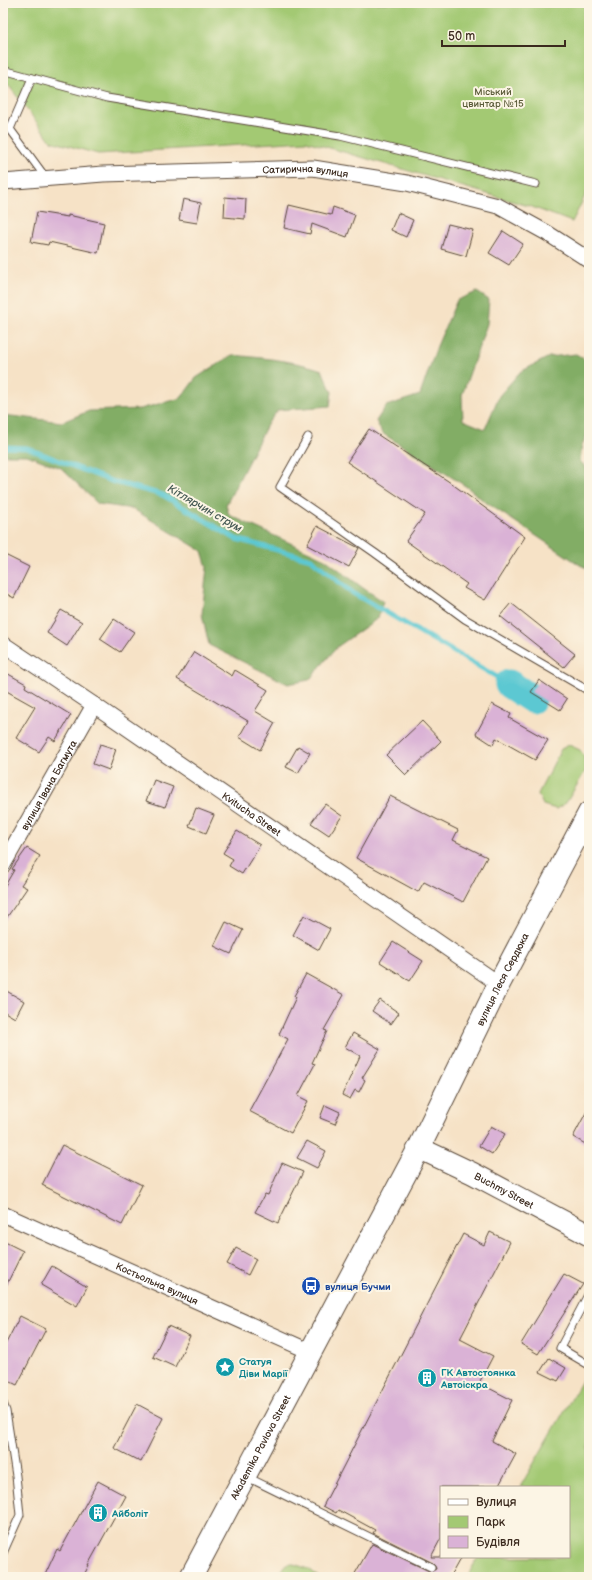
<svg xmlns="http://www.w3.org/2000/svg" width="592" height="1580" viewBox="0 0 592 1580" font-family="'Balsamiq Sans',sans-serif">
<rect width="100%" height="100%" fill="#fcf5e5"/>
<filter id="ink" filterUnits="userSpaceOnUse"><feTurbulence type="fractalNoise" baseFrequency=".025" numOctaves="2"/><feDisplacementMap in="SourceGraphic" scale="8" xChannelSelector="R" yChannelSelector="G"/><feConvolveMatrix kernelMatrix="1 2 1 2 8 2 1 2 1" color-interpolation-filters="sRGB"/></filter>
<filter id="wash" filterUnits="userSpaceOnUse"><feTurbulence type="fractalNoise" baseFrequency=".012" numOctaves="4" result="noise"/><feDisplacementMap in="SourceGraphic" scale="16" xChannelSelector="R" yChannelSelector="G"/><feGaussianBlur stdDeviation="0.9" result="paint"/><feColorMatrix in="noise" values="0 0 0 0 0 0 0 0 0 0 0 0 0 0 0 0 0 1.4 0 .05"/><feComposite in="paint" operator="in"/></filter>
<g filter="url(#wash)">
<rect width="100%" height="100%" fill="#f6e2c6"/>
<g fill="#a3c973" stroke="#6f7a48">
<polygon points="3,3 589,3 589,188 572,222 532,207 306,141 98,154 51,141 3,78"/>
<polygon points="569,745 580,750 584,756 586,770 566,803 556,809 543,805 538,794 561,749"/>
<polygon points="583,1379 589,1381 589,1577 467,1577 478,1557 569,1557 569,1487 520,1487"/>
<polygon points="290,1563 309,1569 319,1577 280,1577 283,1567"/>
</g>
<g fill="#82ad65" stroke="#5e6c42">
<polygon points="477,292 489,300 487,324 462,395 463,420 485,429 499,396 520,372 549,357 576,354 589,362 589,431 582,445 580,461 589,471 589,569 580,565 484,501 467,487 382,433 376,421 386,406 420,395 437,346 457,300"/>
<path d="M232 355C262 358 293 360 322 370L332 392 330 406 278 410 268 423 226 505 229 515 325 559 363 588 383 601 378 618 337 647 309 680 288 684 209 645 202 614 207 567 202 551 133 509 98 504 61 468 27 455H3V415L62 422 89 411 140 409 181 398 196 378Z"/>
</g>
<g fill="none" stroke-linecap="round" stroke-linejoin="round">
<polyline stroke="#5bc8d2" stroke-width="5" points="3,447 27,448 111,481 163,495 236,539 311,559 353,593 509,684"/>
<polyline stroke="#5bc8d2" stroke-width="29" points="509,684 532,699"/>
</g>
<g id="blocks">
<g fill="#dab2d6">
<polygon points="225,197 246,199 245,219 224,217"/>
<polygon points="183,199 201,203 197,223 179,220"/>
<polygon points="289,205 331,215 333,207 355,215 347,237 312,224 310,234 284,228"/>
<polygon points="37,212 68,217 68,215 104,223 98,253 49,242 48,245 31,242"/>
<polygon points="398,213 413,220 406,237 391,230"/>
<polygon points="448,224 473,230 466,256 441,249"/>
<polygon points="503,231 523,244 509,265 489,253"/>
<polygon points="369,429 448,481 525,537 485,600 464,588 467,584 406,541 425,514 347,462"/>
<polygon points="317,526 359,548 349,567 307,545"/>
<polygon points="3,554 29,567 14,598 3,592"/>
<polygon points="511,603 575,654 564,667 500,616"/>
<polygon points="61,610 82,622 67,646 47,633"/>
<polygon points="114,619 134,632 120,652 100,639"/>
<polygon points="194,652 232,676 235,670 268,690 255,711 275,723 260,750 239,737 248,721 177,679"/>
<polygon points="3,671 26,684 25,687 71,715 55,741 49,737 39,752 16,738 35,707 3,689"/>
<polygon points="539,680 567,699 560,710 531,692"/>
<polygon points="492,704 511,714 509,718 548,740 535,760 496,738 493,745 476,734"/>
<polygon points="422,721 441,741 406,775 386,755"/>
<polygon points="100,744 116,749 109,770 93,764"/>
<polygon points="298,746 310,753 298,773 286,767"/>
<polygon points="154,780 173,787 165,807 146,801"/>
<polygon points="390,796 458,830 453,840 487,857 463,902 424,882 418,892 356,858"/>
<polygon points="325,804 342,816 329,835 311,823"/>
<polygon points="196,808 214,815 206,833 189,826"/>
<polygon points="237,831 260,845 242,874 229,866 233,859 223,853"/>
<polygon points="27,848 40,856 21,885 27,888 3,923 3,889 14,870 12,869"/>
<polygon points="304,915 330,929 319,950 293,935"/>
<polygon points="226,922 243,930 231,954 214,946"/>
<polygon points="393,942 423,961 410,981 380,962"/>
<polygon points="306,974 344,995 324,1030 327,1031 312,1063 315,1064 298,1096 308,1101 291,1133 249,1111 288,1039 279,1034 296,997 294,996"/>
<polygon points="3,989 24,1001 15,1018 3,1011"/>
<polygon points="380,1000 399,1013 391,1024 372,1011"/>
<polygon points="353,1033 380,1049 362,1078 365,1080 359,1092 355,1090 350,1099 342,1095 360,1056 345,1047"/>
<polygon points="325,1105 340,1112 335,1124 320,1118"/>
<polygon points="589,1107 589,1146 573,1137"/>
<polygon points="491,1126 505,1134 492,1154 479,1146"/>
<polygon points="307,1141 326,1151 317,1168 297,1158"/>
<polygon points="62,1145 142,1185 122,1225 42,1185"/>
<polygon points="282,1163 303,1172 278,1223 255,1212 265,1194 268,1195"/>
<polygon points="490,1232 510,1242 460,1339 493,1356 479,1383 512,1400 492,1441 516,1454 498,1487 441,1487 441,1538 431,1557 461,1557 450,1577 353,1577 372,1544 429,1571 433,1571 436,1569 435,1565 433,1563 373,1533 375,1530 338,1510 336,1513 323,1506 463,1234 484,1245"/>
<polygon points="3,1241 23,1251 3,1292"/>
<polygon points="236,1248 256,1259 248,1275 227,1264"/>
<polygon points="52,1266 87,1287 77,1306 41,1285"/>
<polygon points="564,1274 583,1284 538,1354 521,1344"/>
<polygon points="20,1316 46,1329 17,1385 3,1378 3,1349"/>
<polygon points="168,1326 190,1336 175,1367 153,1357"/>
<polygon points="549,1358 566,1368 558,1381 540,1372"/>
<polygon points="137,1404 163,1418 141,1462 114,1448"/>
<polygon points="98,1481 126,1496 88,1565 89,1565 83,1577 44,1577 57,1549 60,1551"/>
</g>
</g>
</g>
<g filter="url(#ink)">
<use href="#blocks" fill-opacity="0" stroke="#574637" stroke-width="1"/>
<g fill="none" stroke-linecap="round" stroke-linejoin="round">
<g stroke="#574637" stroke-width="9">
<g id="lane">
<polyline points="3,70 107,98 340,136 536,184"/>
<polyline points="32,78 10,129 46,178"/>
<polyline points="308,437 280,487 375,553 465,619 589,691"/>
<polyline points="589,1293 560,1348 589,1365"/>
<polyline points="3,1403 6,1411 16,1476 20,1515 3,1553"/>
<polyline points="247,1477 431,1567"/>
</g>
</g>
<g stroke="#574637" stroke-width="17">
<g id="street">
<path id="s1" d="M3 182 103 174 313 168 407 183 498 206 547 233 589 260"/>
<path id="s2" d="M3 644 94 705 499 984"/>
<path id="s3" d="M3 865 94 705"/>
<path id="s4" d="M3 1214 311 1352"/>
</g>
</g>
<g stroke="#574637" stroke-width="23">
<g id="secondary">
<path id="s5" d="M419 1148 472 1173 589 1235"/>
</g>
</g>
<g stroke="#574637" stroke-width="24">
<g id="primary">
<path id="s6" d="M191 1577 419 1148 499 984 589 813"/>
</g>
</g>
<use href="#lane" stroke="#fff" stroke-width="7"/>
<use href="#street" stroke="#fff" stroke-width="15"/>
<use href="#secondary" stroke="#fff" stroke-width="21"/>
<use href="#primary" stroke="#fff" stroke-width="22"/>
</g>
</g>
<defs>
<g id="bus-disc" transform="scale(1)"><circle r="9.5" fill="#1a4fb4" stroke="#fcf5e5"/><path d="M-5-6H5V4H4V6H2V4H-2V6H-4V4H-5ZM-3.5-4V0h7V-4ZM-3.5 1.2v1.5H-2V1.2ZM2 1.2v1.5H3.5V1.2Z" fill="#fff"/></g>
<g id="sight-disc" transform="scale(1)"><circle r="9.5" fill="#0f9aa8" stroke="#fcf5e5"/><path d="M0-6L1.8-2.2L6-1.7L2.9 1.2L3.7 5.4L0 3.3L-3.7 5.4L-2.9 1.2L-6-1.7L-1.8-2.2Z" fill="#fff"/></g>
<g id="building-disc" transform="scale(1)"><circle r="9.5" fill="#0f9aa8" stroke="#fcf5e5"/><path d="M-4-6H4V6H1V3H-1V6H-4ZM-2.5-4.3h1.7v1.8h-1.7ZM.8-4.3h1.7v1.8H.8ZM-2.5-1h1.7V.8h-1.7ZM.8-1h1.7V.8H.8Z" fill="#fff"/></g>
</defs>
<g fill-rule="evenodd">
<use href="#bus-disc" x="311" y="1286"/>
<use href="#sight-disc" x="225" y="1367"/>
<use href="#building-disc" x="427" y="1378"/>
<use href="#building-disc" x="98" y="1513"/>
</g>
<g text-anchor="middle" stroke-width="4" stroke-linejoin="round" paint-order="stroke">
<g font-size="10" fill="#5a5a38" stroke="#fcf5e5">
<text x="493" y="95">Міський<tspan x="493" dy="12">цвинтар №15</tspan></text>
</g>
<g font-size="10" fill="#3b2a1e" stroke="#fcf5e5">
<text dy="4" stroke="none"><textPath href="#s1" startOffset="303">Сатирична вулиця</textPath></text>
<text dy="4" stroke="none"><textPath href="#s3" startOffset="92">вулиця Івана Багмута</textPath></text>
<text dy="4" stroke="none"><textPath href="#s2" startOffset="301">Kvitucha Street</textPath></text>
<text dy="4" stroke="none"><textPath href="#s6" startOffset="674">вулиця Леся Сердюка</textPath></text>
<text dy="4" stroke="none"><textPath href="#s5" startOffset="95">Buchmy Street</textPath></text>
<text dy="4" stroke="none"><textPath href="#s4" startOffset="169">Костьольна вулиця</textPath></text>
<text dy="4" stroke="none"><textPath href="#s6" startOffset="147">Akademika Pavlova Street</textPath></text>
</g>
<g font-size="10" font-weight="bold" fill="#164399" stroke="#fcf5e5" text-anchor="start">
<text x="325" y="1290">вулиця Бучми</text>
</g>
<g font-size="10" font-weight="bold" fill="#0d838f" stroke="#fcf5e5" text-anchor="start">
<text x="239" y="1365">Статуя<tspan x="239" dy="12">Діви Марії</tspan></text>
<text x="441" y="1376">ГК Автостоянка<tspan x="441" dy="12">Автоіскра</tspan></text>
<text x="112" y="1517">Айболіт</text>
</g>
<g font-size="11" font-style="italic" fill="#455954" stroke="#fcf5e5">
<text transform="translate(205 508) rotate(30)" y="4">Кітлярчин струм</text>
</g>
</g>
<rect width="592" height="1580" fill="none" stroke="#fcf5e5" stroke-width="16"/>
<rect x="440" y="1486" width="130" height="72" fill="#fcf5e5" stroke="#afa495"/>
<rect x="448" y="1499" width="20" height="6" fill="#ffffff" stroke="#afa495"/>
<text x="476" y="1506" font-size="12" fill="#3b2a1e">Вулиця</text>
<rect x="448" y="1516" width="20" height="12" fill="#a3c973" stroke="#afa495"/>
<text x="476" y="1526" font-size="12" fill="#3b2a1e">Парк</text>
<rect x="448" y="1536" width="20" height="12" fill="#dab2d6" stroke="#afa495"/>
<text x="476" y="1546" font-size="12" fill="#3b2a1e">Будівля</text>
<path d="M442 40v6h123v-6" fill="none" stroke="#3b2a1e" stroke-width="2"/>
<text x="448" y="40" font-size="12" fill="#3b2a1e" stroke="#fcf5e5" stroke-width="3" paint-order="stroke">50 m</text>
</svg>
